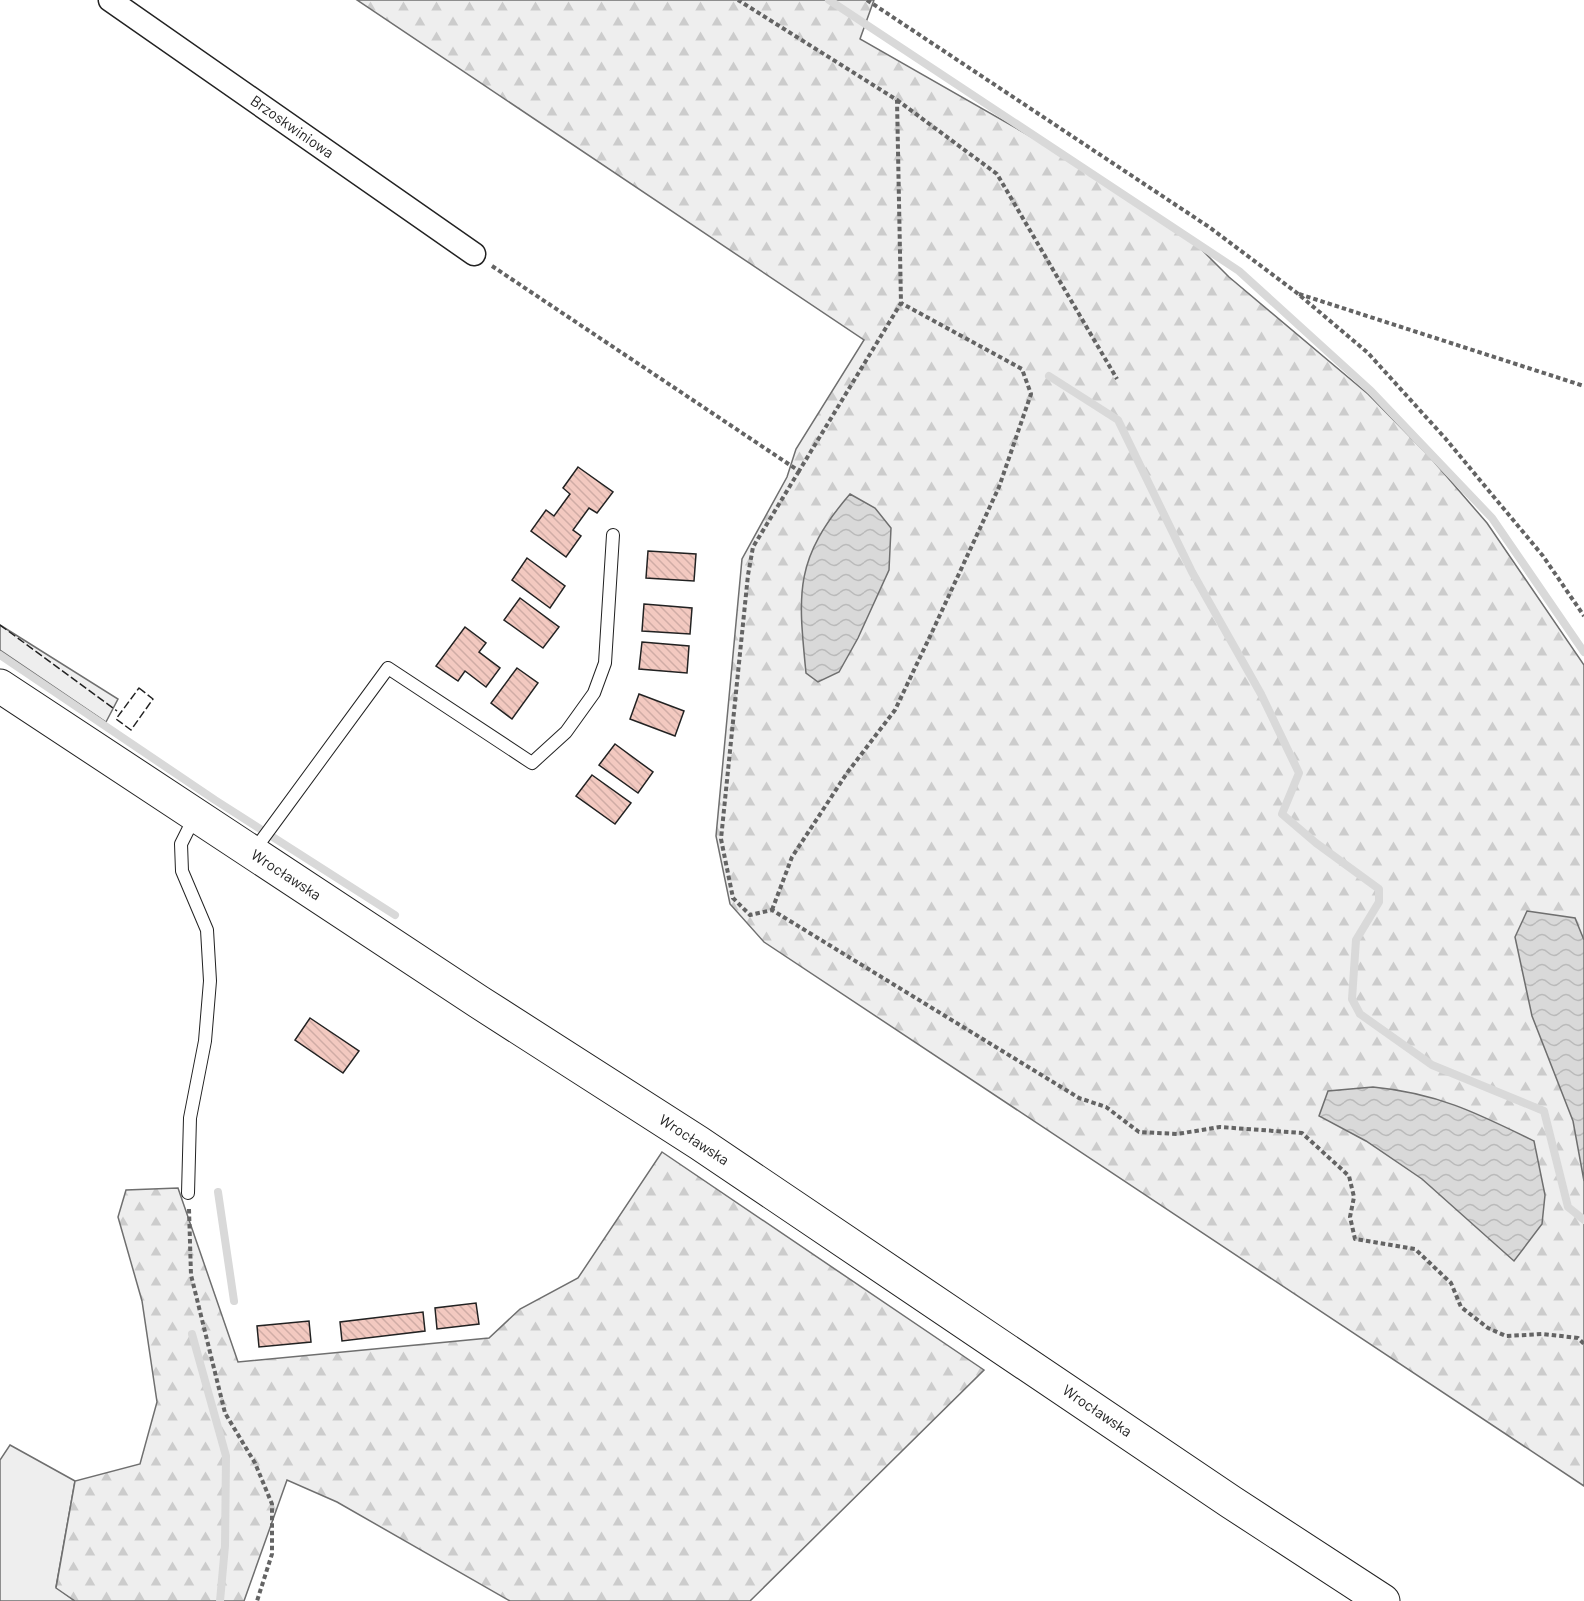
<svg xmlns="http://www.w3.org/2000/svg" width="1584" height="1601" viewBox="0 0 1584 1601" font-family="Barlow,sans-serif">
<defs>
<pattern id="forest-firs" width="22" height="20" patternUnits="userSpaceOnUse" patternTransform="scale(1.5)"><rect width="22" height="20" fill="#eee"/><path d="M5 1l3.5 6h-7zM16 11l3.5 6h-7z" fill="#ccc"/></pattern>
<pattern id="water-waves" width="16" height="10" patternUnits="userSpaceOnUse" patternTransform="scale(1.5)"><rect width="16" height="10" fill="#d9d9d9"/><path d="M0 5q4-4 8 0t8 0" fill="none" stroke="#bababa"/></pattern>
<pattern id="building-back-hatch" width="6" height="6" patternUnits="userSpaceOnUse" patternTransform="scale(1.5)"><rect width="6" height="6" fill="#f3c9c0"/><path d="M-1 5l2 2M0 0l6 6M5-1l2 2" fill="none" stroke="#d0aca5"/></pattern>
</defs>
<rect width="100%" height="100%" fill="#fff"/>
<g fill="#eee" stroke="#6f6f6f" stroke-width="1.5">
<polygon points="0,625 118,699 106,722 0,650"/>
<polygon points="10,1445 75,1481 56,1587 75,1601 0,1601 0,1460"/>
</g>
<g fill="url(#forest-firs)" stroke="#6f6f6f" stroke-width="1.5">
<polygon points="357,0 874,0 860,39 1093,172 1183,231 1229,277 1368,394 1429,456 1487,523 1584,665 1584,1486 764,942 730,904 716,836 742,559 787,477 796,449 864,340"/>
<polygon points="662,1152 984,1370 750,1601 510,1601 337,1502 287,1480 244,1601 75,1601 56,1588 75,1481 140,1464 157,1402 142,1301 118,1217 126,1190 178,1188 238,1362 489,1338 520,1309 578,1278"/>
</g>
<g fill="url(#water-waves)" stroke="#6f6f6f" stroke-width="1.5">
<path d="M850 494 875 508 891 528 889 570 858 638 839 672 818 682 806 673C798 592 794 559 850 494Z"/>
<polygon points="1527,911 1575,918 1584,940 1584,1181 1573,1121 1532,1016 1515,937"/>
<path d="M1373 1087C1437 1093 1477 1113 1534 1141L1545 1195 1542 1224 1514 1261 1422 1179 1366 1141 1319 1116 1328 1091Z"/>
</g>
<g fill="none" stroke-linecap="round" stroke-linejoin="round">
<g stroke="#d9d9d9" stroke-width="8">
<polyline points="829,0 1239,271 1371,391 1492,518 1584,652"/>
<polyline points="1049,376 1118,420 1192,572 1261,694 1299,773 1282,814 1316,843 1379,889 1379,902 1356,940 1352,999 1360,1014 1432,1065 1544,1111 1568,1207 1584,1220"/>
<polyline points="0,655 215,800 395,915"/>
<polyline points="218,1192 234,1301"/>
<polyline points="192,1334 226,1456 225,1546 220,1601"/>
</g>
</g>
<g fill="url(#building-back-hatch)" stroke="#222" stroke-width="1.5">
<polygon points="578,467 613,492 597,513 589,508 573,530 581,536 566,557 531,531 546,510 554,516 570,494 563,488"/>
<polygon points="648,551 696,554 694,581 646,578"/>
<polygon points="527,558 565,586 550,608 512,580"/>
<polygon points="520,598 559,627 543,648 504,620"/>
<polygon points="644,604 692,608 690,634 642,631"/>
<polygon points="465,627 486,643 479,652 500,668 486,687 465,671 458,681 436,666"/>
<polygon points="642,642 689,646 687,673 639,669"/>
<polygon points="517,668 538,683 512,719 491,703"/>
<polygon points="639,694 684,711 675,736 630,719"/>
<polygon points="615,744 653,772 638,793 599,765"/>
<polygon points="592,775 631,803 615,824 576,796"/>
<polygon points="310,1018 359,1051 343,1073 295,1040"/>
<polygon points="476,1303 479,1324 437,1329 435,1308"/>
<polygon points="423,1312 425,1331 342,1341 340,1322"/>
<polygon points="309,1321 311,1342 259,1347 257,1326"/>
</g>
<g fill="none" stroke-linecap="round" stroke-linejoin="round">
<g stroke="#222" stroke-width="14">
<g id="lane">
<polyline points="253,852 388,668 532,763 566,732 594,693 605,663 613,535"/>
<polyline points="188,1193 190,1118 205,1041 210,981 207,930 182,871 181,844 195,816"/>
</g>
</g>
<g stroke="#222" stroke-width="25">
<polyline id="street" points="110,0 474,254"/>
</g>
<g stroke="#222" stroke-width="35">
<polyline id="secondary" points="0,686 479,1002 699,1143 1231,1502 1383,1601"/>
</g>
<g stroke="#646464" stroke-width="4" stroke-dasharray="4.5 3" stroke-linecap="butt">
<polyline points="867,0 1209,227 1297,293 1368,353 1445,438 1543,556 1584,616"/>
<polyline points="897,100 997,174 1117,379"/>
<polyline points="492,266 799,471 901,303 897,100 738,0"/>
<polyline points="1299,294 1584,386"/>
<polyline points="799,471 753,547 748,575 721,839 733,898 750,915 772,910 1079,1098 1106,1107 1139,1132 1177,1134 1220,1127 1302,1133 1349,1176 1354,1197 1350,1217 1355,1239 1415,1249 1451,1283 1461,1307 1488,1328 1506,1336 1543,1334 1578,1338 1584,1344"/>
<polyline points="772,910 792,857 847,773 895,710 933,630 999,487 1031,394 1022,369 901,303"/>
<polyline points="189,1209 191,1275 225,1413 255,1463 272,1504 272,1554 257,1601"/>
</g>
<use href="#lane" stroke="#fff" stroke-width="12"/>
<use href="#street" stroke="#fff" stroke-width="22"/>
<use href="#secondary" stroke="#fff" stroke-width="33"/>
<g stroke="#222" stroke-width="1.5" stroke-dasharray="8 3" stroke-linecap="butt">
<polyline points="0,625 117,711"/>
<polygon points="139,688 153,699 131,730 116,719"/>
</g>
</g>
<g text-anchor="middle" stroke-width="4.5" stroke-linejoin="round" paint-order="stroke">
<g font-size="15" fill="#222" stroke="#fff">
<text transform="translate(292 127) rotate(35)" y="5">Brzoskwiniowa</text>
<text transform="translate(286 875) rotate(33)" y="5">Wrocławska</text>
<text transform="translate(694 1140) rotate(33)" y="5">Wrocławska</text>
<text transform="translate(1097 1411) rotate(34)" y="5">Wrocławska</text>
</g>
</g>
</svg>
